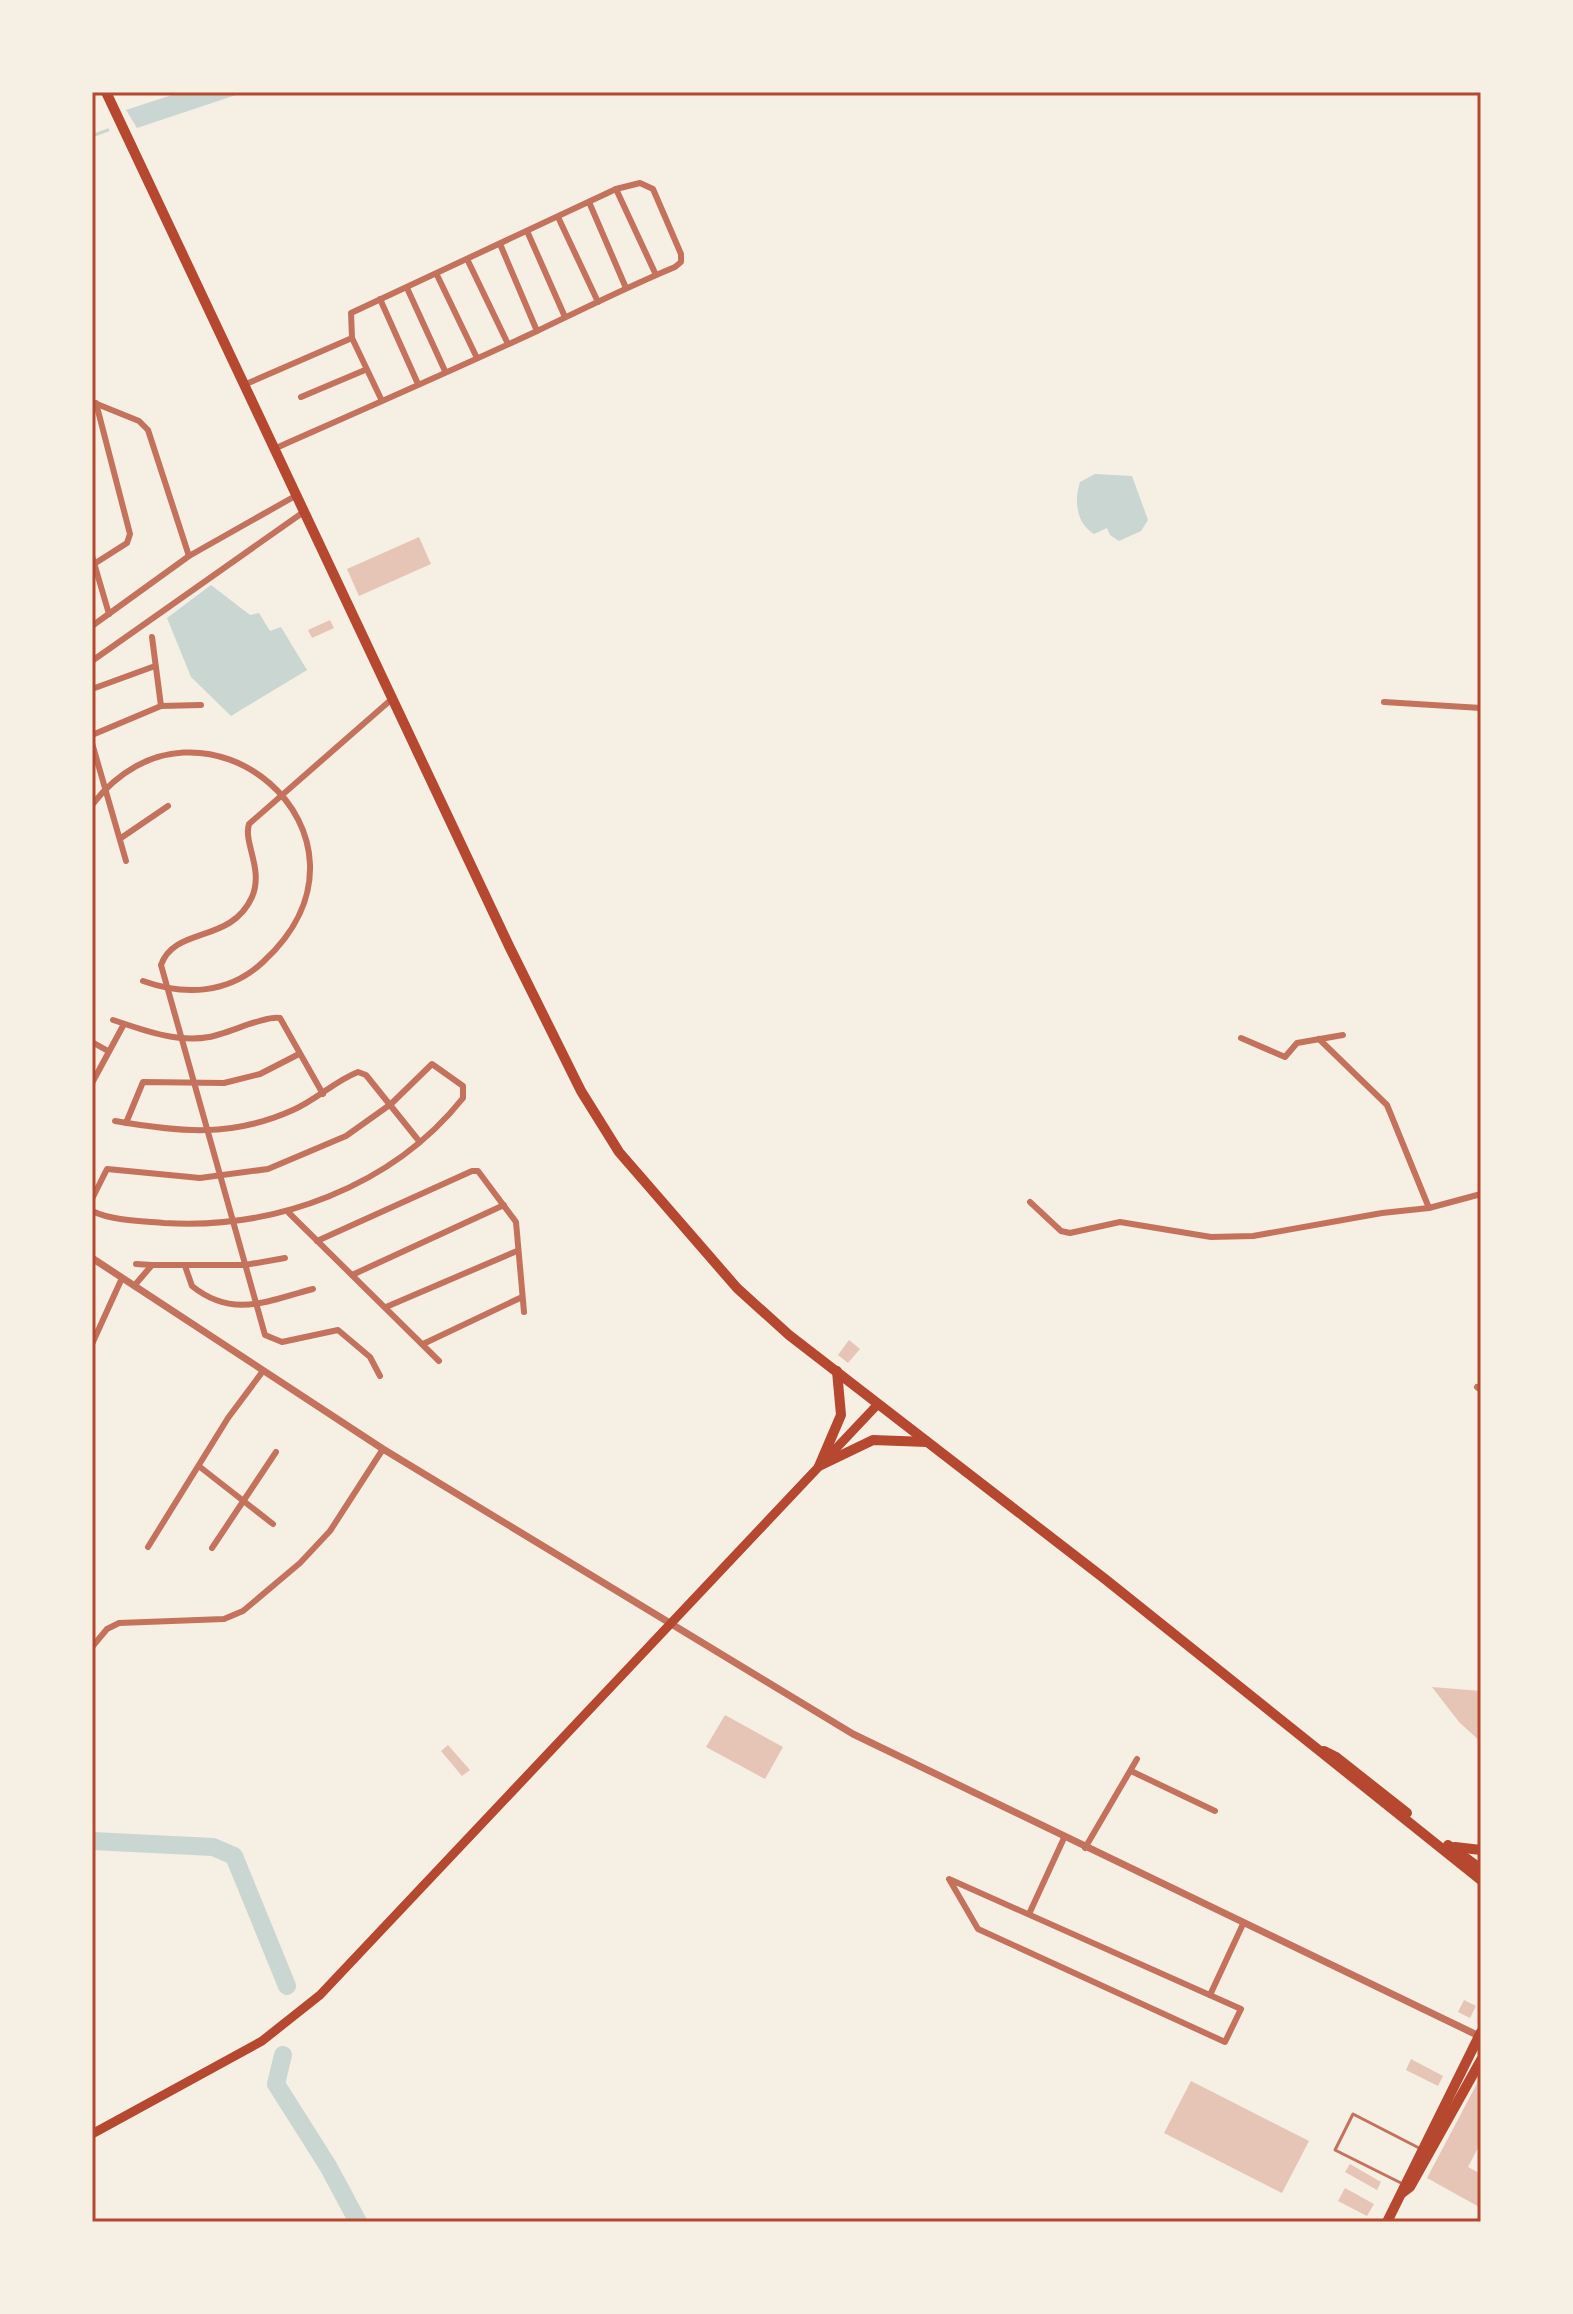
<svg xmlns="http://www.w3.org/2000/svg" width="1573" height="2314" viewBox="0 0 1573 2314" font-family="Overpass,sans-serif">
<rect width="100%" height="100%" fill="#f6efe4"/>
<g fill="#c9d6d2">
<polygon points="181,92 245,92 137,128 126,110"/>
<path d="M1095 474 1132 476 1148 520 1141 531 1119 541 1110 535 1107 528 1094 534C1076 523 1074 501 1080 482Z"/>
<polygon points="211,585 250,615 259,613 270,631 281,627 307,670 231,716 191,677 167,618"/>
</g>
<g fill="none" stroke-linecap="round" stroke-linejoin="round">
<polyline stroke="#c9d6d2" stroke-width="3" points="92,136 108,130"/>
<g stroke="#c9d6d2" stroke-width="18">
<polyline points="92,1841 213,1847 234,1856 287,1986"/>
<polyline points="283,2055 276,2084 328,2166 358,2222"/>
</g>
</g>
<g fill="#e6c5b7">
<polygon points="419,537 431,564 359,596 347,569"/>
<polygon points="330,620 334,628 312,638 308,630"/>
<polygon points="849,1340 860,1349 848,1363 838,1355"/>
<polygon points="1432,1687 1481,1691 1481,1742 1459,1722"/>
<polygon points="725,1715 783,1747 765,1779 706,1747"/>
<polygon points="448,1745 470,1770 462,1776 441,1751"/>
<polygon points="1464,2000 1476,2006 1470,2018 1458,2012"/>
<polygon points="1411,2059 1443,2076 1438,2086 1406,2070"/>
<polygon points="1481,2076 1481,2142 1468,2167 1481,2174 1481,2208 1427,2178"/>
<polygon points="1191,2081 1309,2141 1282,2193 1164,2133"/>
<polygon points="1350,2164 1381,2182 1377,2190 1345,2172"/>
<polygon points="1345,2188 1374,2204 1367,2216 1338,2201"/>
</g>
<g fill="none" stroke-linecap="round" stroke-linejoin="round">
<polyline stroke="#c5725c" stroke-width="3" points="1403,2184 1335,2150 1353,2114 1421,2149"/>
<g stroke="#c5725c" stroke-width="6">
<polyline points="616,189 656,275"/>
<polyline points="589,202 626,288"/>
<polyline points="558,217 598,302"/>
<polyline points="527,231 565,317"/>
<polyline points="500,244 537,331"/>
<polyline points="468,261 508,344"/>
<polyline points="437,275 477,358"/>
<polyline points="407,288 445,371"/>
<polyline points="380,299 418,384"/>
<polyline points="246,384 352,338"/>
<polyline points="301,397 365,370"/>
<polyline points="92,402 139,421 148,430 189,556"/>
<path d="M276 448C362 410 449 372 535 332 581 310 627 287 675 267L681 262V254L653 189 640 183 616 189 351 313 352 338 382 401"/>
<polyline points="92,556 109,614"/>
<polyline points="94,564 127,543 130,534 96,403"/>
<polyline points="92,626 189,556 297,495"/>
<polyline points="152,637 161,706"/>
<polyline points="92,661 305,511"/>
<polyline points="92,689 155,666"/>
<polyline points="1384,702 1481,708"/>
<polyline points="92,735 161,706 201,705"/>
<polyline points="92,743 126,861"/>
<path d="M92 805C199 665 402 835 263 962 229 994 185 996 143 981"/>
<polyline points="121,838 168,806"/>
<path d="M113 1020C143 1030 177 1043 209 1037 227 1034 266 1015 280 1018L323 1094"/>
<polyline points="1241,1038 1285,1057 1297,1043 1343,1035"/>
<polyline points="1319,1039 1387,1105 1429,1208"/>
<polyline points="92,1042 108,1051"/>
<polyline points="92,1083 124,1024"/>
<path d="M115 1121C179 1132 231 1138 293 1110 316 1100 335 1081 358 1072L366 1075 419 1141"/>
<polyline points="126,1123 143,1082 224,1083 260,1074 299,1054"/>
<path d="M92 1199 107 1169 200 1178 268 1169 346 1136 391 1104 432 1064 463 1086V1098C392 1187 275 1230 164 1223 141 1221 113 1221 92 1211"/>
<polyline points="1030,1202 1061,1231 1070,1233 1120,1222 1211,1237 1253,1236 1382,1213 1429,1208 1481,1194"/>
<polyline points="289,1213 439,1361"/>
<polyline points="317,1241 472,1171 478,1171 516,1222 524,1312"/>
<polyline points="136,1264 152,1265"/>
<path d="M185 1266 192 1286C233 1319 267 1301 313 1289"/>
<polyline points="352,1275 504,1205"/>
<polyline points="134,1286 152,1265 245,1265 285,1258"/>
<polyline points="386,1307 517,1251"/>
<polyline points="92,1344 122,1278"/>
<polyline points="423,1344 520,1298"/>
<path d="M380 1376 370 1357 338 1330 282 1342 265 1335 161 965C175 926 231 944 252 897 264 869 243 843 249 824L393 698"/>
<polyline points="1477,1387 1481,1390"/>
<polyline points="200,1467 273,1524"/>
<polyline points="148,1547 228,1418 263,1371"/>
<polyline points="212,1548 276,1452"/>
<polyline points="92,1647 107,1629 119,1623 224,1619 243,1611 300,1563 330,1531 383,1449"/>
<polyline points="1131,1771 1215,1811"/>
<polyline points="1085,1848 1137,1759"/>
<polygon points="949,1879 1241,2009 1225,2042 978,1929"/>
<polyline points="1029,1914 1064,1838"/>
<polyline points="1210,1995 1243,1924"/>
</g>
<polyline stroke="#c5725c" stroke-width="7" points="92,1258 383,1449 853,1734 1479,2036"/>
<polyline stroke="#b5482f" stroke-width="9" points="92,2134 262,2041 320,1995 878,1404"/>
<g stroke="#b5482f" stroke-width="10">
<polyline points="106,92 510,948 581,1091 619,1152 737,1288 789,1335 1105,1579 1481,1880"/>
<polyline points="820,1464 841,1415 837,1371"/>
<polyline points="819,1466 873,1440 927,1442"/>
<polyline points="1324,1751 1336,1757 1407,1813"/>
<polyline points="1448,1845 1481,1869"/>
<polyline points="1455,1847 1481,1850"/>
<polyline points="1402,2193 1410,2187 1481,2060"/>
<polyline points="1387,2222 1481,2032"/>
</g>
</g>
<rect width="1573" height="2314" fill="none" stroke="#f6efe4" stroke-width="188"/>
<rect x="94" y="94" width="1385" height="2126" fill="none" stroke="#b5482f" stroke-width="3"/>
</svg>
